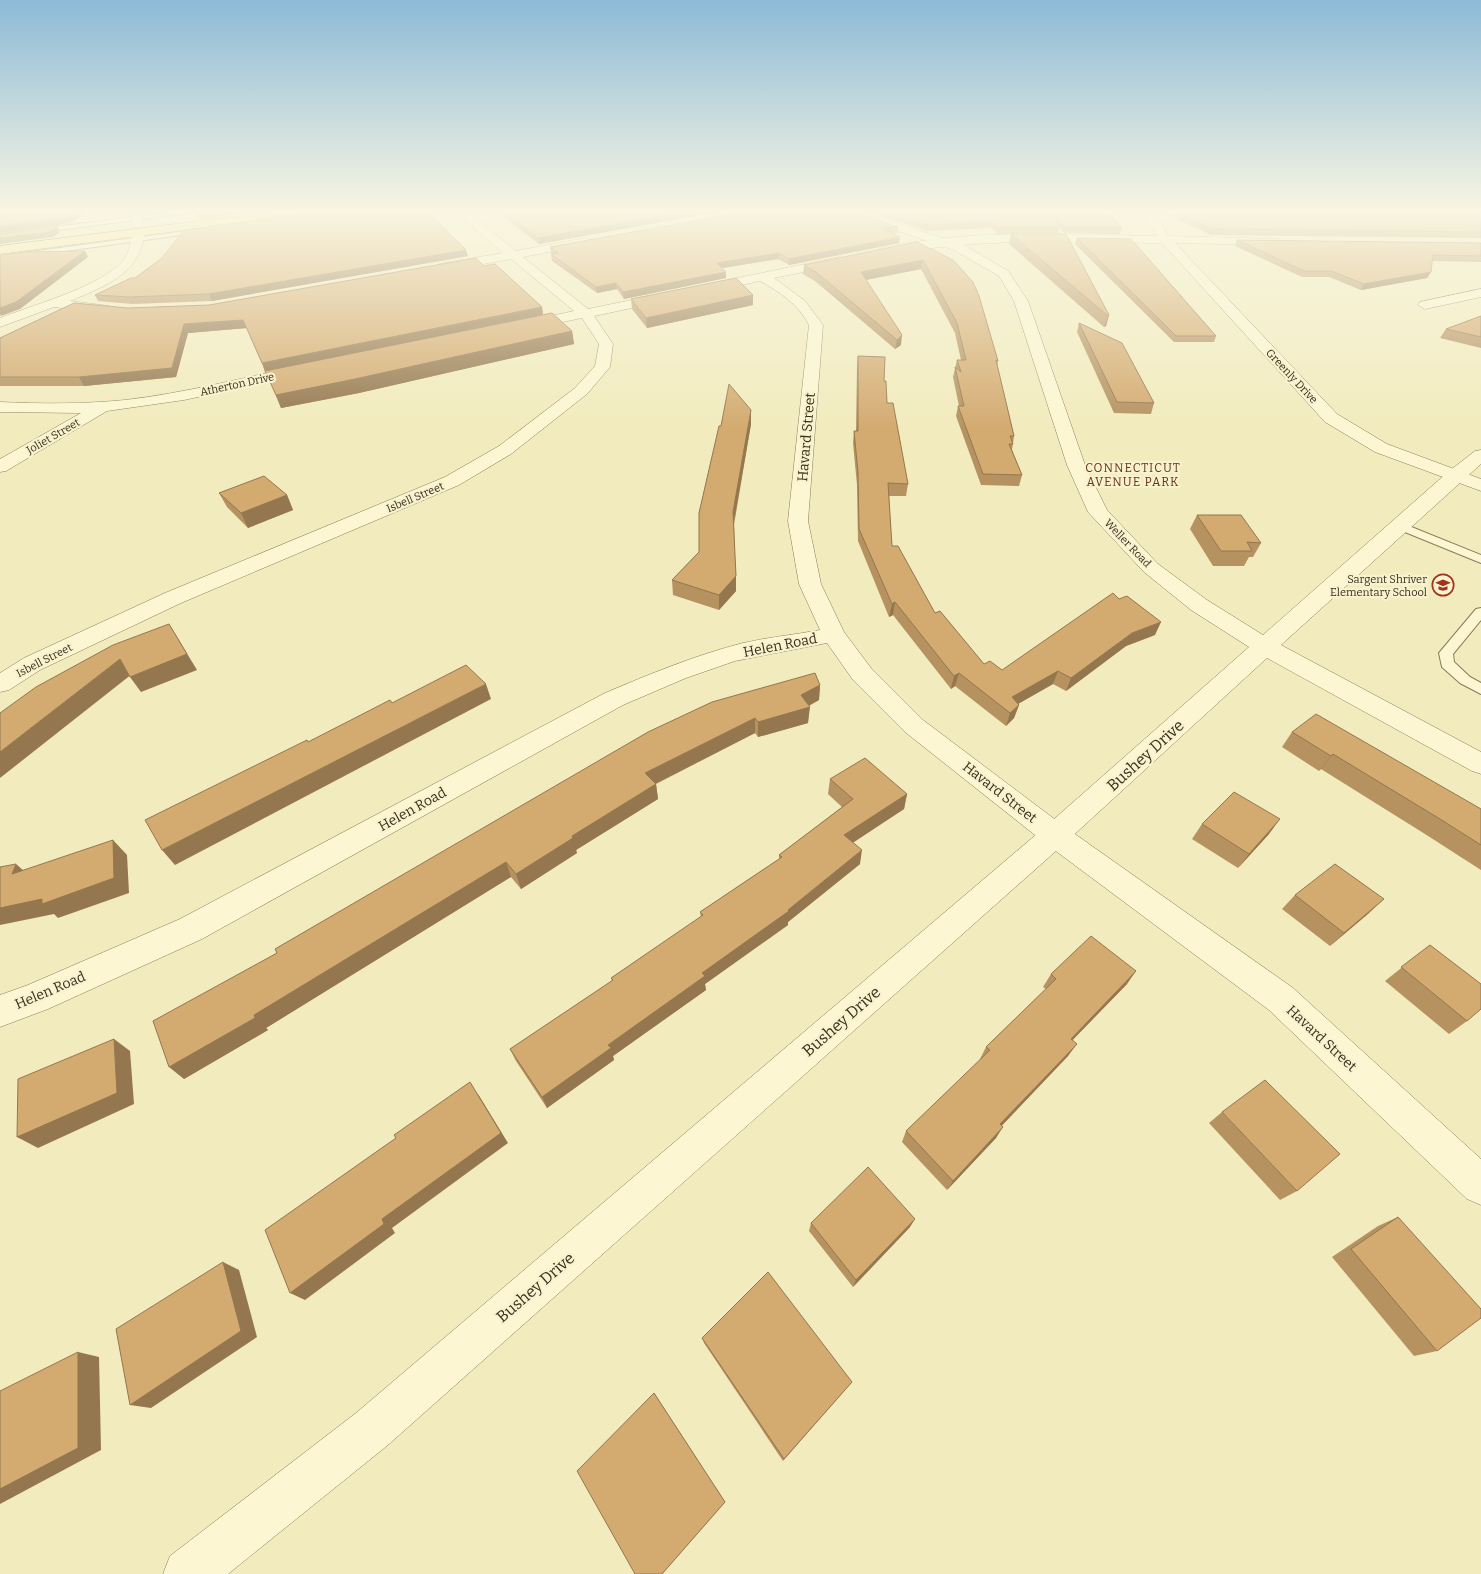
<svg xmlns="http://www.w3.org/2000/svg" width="1481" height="1574" viewBox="0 0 1481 1574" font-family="Bitter,serif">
<rect width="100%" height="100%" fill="#f2ebbe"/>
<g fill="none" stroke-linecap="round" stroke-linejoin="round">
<g stroke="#8b7b55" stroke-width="2">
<g id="service">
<polygon points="195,209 216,209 0,238 0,234"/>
<polygon points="201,229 203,230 203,232 0,260 0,256"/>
<polygon points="1399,522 1481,555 1481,563 1395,528 1393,526"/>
<polygon points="1481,608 1481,620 1453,654 1454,662 1470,677 1481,683 1481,694 1460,683 1442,667 1439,653 1476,609"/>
</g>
</g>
<g stroke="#8b7b55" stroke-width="1">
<g id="minor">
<polygon points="128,209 141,210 143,225 141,227 133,227 132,213"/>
<path d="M452 209H464L516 251 585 238 589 240 591 242 589 244 523 257 588 309 839 257 843 258 845 261 843 264 774 278 805 301 823 325 808 521 821 584 844 632 871 668 923 720 1065 827 1293 988 1481 1159V1205L1467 1199 1269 1010 1045 843 905 732 853 680 827 643 735 661 686 678 623 705 202 939 48 1009 0 1027V995L28 985 180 919 605 693C650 674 696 655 743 643 769 637 794 635 820 630L799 584 788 521 809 325C799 305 780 292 760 281L594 316 613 344 610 367 587 394 511 454 459 485 181 603 40 670 9 690 0 692V673L24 658 165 593 445 477 499 446 575 388 595 366 599 344 582 318 524 330 519 329 517 326 519 323 574 311 511 259 443 271 439 270 437 267 439 264 503 253Z"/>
<path d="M1141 209H1152L1168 236 1279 239 1281 241 1275 245 1175 243 1337 414 1387 444 1481 479V491L1375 452 1325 422 1162 243C1069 242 974 237 883 256L877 252 879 249C966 228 1067 235 1157 236Z"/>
<path d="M138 230 144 233C141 274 103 287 70 301L109 306 111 309 109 312 104 313 54 307 0 327V318C33 305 99 287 122 262 129 254 131 243 132 233Z"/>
<polygon points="1481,289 1481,297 1425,309 1418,305 1420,302"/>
<path d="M305 365 310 367 313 370 310 373 184 400 107 411 6 471 0 472V459L81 413 0 412V402C42 404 84 404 125 400 186 393 245 377 305 365Z"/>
</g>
</g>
<g stroke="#8b7b55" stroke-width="1">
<polygon id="tertiary" points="834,209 851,209 962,244 1008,271 1028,301 1085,465 1107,510 1158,564 1207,600 1263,635 1448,472 1475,451 1481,450 1481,464 1281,645 1481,752 1481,774 1472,771 1267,658 1065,843 388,1445 228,1574 163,1574 170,1556 356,1413 1045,827 1249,647 1191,610 1144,572 1088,512 1067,465 1014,301 999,276 954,250"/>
</g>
<g stroke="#59472a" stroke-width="1">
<polygon id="primary" points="295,209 328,209 323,212 0,254 0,246"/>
</g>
<use href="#service" fill="#fcf6d2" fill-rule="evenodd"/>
<use href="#minor" fill="#fcf6d2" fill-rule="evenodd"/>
<use href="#tertiary" fill="#fcf6d2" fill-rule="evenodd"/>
<use href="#primary" fill="#f9ea92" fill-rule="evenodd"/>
</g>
<g fill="#b59260">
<polygon points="493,209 733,209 539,244"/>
<polygon points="858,209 1105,209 1122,228 1120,234 1065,233 1059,228 1058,233 998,234 991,228 928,231"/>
<polygon points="1160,209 1481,209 1481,238 1211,235 1162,212"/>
<polygon points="329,211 468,256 212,301 132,304 98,301 95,295 135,278"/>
<polygon points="898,227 898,233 893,233 899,243 789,265 778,259 722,268 726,272 726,278 624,299 617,289 597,293 552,261 551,254 552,254 551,253 550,247"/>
<polygon points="1011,234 1109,315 1106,326 1104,327 1009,244"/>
<polygon points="1077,238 1216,336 1214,342 1174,342 1075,244"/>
<polygon points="1237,240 1481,243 1481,262 1432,261 1431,272 1427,278 1361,290 1329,277 1302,277 1235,246"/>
<polygon points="917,242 998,361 997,365 1014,436 1012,450 1022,475 1019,486 981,485 956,416 958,406 959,406 953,377 957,360 961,360 955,333 921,269 866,280 901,345 895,349 815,281 803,274 804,265"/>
<polygon points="484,266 542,307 543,315 572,331 574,344 359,393 281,408 247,328 188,333 176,377 84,386 0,386 0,338 128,308 209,305"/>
<polygon points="753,295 753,305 647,328 632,309 631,299"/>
<polygon points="1481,316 1481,348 1440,338 1446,329"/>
<polygon points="1079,323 1154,403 1151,414 1114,413 1077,332"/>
<polygon points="858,356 884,381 887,403 908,484 906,496 889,496 892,546 935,613 984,664 1002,670 1155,635 1126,646 1066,691 1053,684 1018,704 1019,705 1014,718 1006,726 955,686 951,689 893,615 889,617 858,541 857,485 853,443 854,431 856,431 857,367"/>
<polygon points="751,410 751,424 734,525 736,591 719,610 673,595 672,580 699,552 721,426"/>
<polygon points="219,493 287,495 293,510 248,528 227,507"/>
<polygon points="1197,515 1261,543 1253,557 1249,557 1244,566 1213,566 1190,529"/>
<polygon points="820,685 819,700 809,706 808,723 758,737 755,733 656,784 658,799 576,850 577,853 521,889 511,877 266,1028 268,1030 184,1079 153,1021"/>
<polygon points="1292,732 1481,809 1481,870 1425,834 1321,769 1319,771 1282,747"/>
<polygon points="830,779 907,794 904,809 853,842 860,864 788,922 788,925 705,984 706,990 613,1056 614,1060 547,1108 516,1061 510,1049 612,981 611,978 701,917 700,912 779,859 779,855 842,807 828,794"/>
<polygon points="1202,824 1269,834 1238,868 1192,839"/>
<polygon points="1295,895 1369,913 1330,946 1282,909"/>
<polygon points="1430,945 1467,1021 1449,1034 1385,981"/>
<polygon points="1051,974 1127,984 1072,1040 1068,1056 1001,1126 996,1138 947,1190 902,1142 906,1131 981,1060 980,1059 986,1047 1046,989 1043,987"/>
<polygon points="1222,1112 1297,1191 1280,1200 1209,1123"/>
<polygon points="1398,1217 1437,1351 1414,1356 1332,1257 1378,1226"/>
<polygon points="811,1223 910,1227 853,1287 809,1231"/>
<polygon points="702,1338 852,1382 783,1461 704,1343"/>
</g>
<g fill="#94774e">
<polygon points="79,209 89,209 72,223 0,233 0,226"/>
<polygon points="227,209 277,209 200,219 197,213"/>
<polygon points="701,209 733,209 539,244 538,238"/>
<polygon points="57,226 60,232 53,237 0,244 0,238"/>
<polygon points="900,237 899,243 789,265 789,259"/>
<polygon points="466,250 468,256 212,301 209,294"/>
<polygon points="85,251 88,257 20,309 1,316 0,314 0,308"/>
<polygon points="779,253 778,259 717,269 717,263"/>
<polygon points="923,260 921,269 860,281 861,272"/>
<polygon points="726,272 726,278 624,299 623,292"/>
<polygon points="1431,272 1427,278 1361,290 1364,284"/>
<polygon points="616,283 617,289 597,293 596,287"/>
<polygon points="753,295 753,305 647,328 646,318"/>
<polygon points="542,307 543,315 265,372 262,363"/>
<polygon points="1109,315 1106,326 1104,327 1108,316"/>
<polygon points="243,320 247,328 188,333 176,377 84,386 79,377 184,324"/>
<polygon points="572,331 574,344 359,393 281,408 276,395"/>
<polygon points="902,335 901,345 895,349 897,340"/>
<polygon points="751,410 751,424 733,527 733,512"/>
<polygon points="287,495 293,510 248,528 241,513"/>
<polygon points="736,576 736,591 719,610 719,595"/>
<polygon points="895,602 893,615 889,617 892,604"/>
<polygon points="1161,622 1155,635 1126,646 1066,691 1071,678 1132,633"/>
<polygon points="169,624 197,670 141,692 130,677"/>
<polygon points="120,659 132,674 0,778 0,752"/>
<polygon points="1058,671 1053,684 1007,710 1012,697"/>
<polygon points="959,673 955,686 951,689 954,676"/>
<polygon points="486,684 491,699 175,865 162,850"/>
<polygon points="820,685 819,700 800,710 801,695"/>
<polygon points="1019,705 1014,718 1006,726 1010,713"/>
<polygon points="810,707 808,723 758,737 758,722"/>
<polygon points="755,718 755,733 647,788 645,773"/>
<polygon points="1333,754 1321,769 1319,771 1331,756"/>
<polygon points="656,784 658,799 576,850 577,853 521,889 516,874 572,836"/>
<polygon points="907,794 904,809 842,850 844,835"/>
<polygon points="1280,819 1269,834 1238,868 1249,854"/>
<polygon points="113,840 127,855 129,893 58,918 54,914 0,925 0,908"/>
<polygon points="862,850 860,864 788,922 788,925 705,984 706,990 613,1056 614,1060 547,1108 542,1097 702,973 788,910"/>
<polygon points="506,862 511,877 266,1028 268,1030 184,1079 169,1067"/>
<polygon points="16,864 32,878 12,874"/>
<polygon points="1384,899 1369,913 1330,946 1344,933"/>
<polygon points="1136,971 1127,984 1062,1051 1071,1039"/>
<polygon points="114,1039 130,1051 134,1104 38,1148 17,1137"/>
<polygon points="1077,1044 1068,1056 993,1135 1000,1124"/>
<polygon points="478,1094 508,1143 392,1228 395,1233 305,1300 290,1293 382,1219"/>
<polygon points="1003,1127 996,1138 947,1190 953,1181"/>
<polygon points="915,1219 910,1227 853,1287 856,1280"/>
<polygon points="223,1262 239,1270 257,1337 151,1408 130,1405"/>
<polygon points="78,1352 99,1357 101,1450 0,1504 0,1489"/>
<polygon points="654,1393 725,1502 662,1574"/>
</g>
<g fill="#d3aa70" stroke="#94774e">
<polygon points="0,209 79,209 69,217 0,226"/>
<polygon points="200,209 227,209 197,213"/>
<polygon points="339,209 425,209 466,250 209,294 129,297 95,295 131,278 135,278 162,258 184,230"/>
<polygon points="499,209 701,209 538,238"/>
<polygon points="760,209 846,209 898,227 882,228 900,237 789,259 779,253 717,263 726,272 623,292 616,283 596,287 551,254 558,253 550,247"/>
<polygon points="877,209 1105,209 1122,228 1066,228 1052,213 1059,228 999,228 992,222 928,225"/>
<polygon points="1170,209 1481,209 1481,232 1213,229"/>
<polygon points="57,226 50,232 0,238 0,234"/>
<polygon points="1011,234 1066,234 1109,315 1108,316"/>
<polygon points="1077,238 1131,239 1216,336 1176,336"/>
<polygon points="1237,240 1481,243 1481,256 1433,255 1431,272 1364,284 1331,271 1304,271"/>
<polygon points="917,242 953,260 973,282 979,296 998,361 996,360 1014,436 1010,436 1013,444 1009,444 1022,475 983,474 958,406 964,406 955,367 961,372 957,360 966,360 957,323 923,260 861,272 902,335 897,340 816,272 804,265"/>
<polygon points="85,251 16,302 0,308 0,255 23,252"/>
<polygon points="476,258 484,266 495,264 542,307 262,363 243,320 184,324 172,368 79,377 0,377 0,338 74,303 128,308 209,305"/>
<polygon points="736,278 753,295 646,318 631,299"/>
<polygon points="552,313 572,331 355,379 276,395 265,371"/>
<polygon points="1481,316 1481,337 1446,329"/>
<polygon points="1079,323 1122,343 1154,403 1117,402"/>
<polygon points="858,356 885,357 884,381 886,381 887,403 893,403 908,484 888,483 892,546 898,546 935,613 940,611 984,664 990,661 1002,670 1113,593 1119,599 1127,596 1161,622 1132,633 1071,678 1058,671 1012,697 1019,705 1010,713 959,673 954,676 895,602 892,604 859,529 858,472 854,431 858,431"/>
<polygon points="729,384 751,410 733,512 736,576 719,595 672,580 699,552 699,513 719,426 721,426"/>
<polygon points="264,476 287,495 241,513 219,493"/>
<polygon points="1197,515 1241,515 1261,543 1247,542 1252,551 1221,551"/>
<polygon points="169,624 187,654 130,677 120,659 0,752 0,713 36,687 113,645"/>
<polygon points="466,665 486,684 162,850 145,820 307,740 308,742 390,700 392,703"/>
<polygon points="815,673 820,685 801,695 810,707 758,722 755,718 645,773 656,784 572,836 573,838 516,874 506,862 254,1015 255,1018 169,1067 153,1021 277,953 275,949 648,732 712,702"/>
<polygon points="1316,714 1481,809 1481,845 1440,819 1333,754 1331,756 1292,732"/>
<polygon points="865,758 907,794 844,835 862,850 788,910 789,911 702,973 705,976 608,1045 611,1048 542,1097 510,1049 613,980 611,978 703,915 700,912 782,857 779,855 853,799 830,779"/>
<polygon points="1234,792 1280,819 1249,854 1202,824"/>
<polygon points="113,840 114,878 42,904 42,899 0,908 0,867 16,864 12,874"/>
<polygon points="1335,864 1384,899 1344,933 1295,895"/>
<polygon points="1091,936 1136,971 1071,1039 1077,1044 1000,1124 1003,1127 953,1181 906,1131 990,1050 986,1047 1056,979 1051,974"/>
<polygon points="1430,945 1481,984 1481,1009 1467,1021 1401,967"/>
<polygon points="114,1039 117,1093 17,1137 18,1079"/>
<polygon points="1265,1080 1340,1154 1297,1191 1222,1112"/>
<polygon points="470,1082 501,1133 382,1219 384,1224 290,1293 265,1230 396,1138 394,1135"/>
<polygon points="868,1167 915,1219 856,1280 811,1223"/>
<polygon points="1398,1217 1481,1309 1481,1318 1437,1351 1351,1249"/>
<polygon points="223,1262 241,1331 130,1405 116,1329"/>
<polygon points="768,1272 852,1382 784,1459 702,1338"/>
<polygon points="78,1352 78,1448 0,1489 0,1391"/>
<polygon points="654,1393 725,1502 662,1574 635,1574 577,1471"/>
</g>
<linearGradient id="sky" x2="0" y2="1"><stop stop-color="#8cbad7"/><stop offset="0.49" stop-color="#f9f6e2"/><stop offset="1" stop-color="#f9f6e2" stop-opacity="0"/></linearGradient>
<rect width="1481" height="430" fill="url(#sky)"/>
<defs>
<g id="school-ring" transform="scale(1.125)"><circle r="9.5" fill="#f8f3ce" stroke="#a03420" stroke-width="1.5"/><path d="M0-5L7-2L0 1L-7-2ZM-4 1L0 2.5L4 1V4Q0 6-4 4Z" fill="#a03420"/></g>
</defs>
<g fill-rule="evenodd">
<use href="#school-ring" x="1443" y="585"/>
</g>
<g text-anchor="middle" stroke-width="4.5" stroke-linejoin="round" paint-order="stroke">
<g font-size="11" fill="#392f1b" stroke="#f8f3ce">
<text transform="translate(1292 376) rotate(47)" y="4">Greenly Drive</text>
<text transform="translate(237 384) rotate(-12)" y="4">Atherton Drive</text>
<text transform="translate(53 436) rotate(-30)" y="4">Joliet Street</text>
<text transform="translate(415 497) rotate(-23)" y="4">Isbell Street</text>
<text transform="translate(1128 543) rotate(46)" y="4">Weller Road</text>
<text transform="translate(44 660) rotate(-27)" y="4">Isbell Street</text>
</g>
<g font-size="11" fill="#392f1b" stroke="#f8f3ce" text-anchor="end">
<text x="1427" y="583">Sargent Shriver<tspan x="1427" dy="13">Elementary School</tspan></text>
</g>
<g font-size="12" letter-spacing="1" fill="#6a3617" stroke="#f8f3ce">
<text x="1133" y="472">CONNECTICUT<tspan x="1133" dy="14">AVENUE PARK</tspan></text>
</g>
<g font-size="14" fill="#392f1b" stroke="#f8f3ce">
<text transform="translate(806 437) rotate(-85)" y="5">Havard Street</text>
<text transform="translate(780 645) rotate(-11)" y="5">Helen Road</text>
<text transform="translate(1000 792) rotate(38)" y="5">Havard Street</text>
<text transform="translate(412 809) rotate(-29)" y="5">Helen Road</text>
<text transform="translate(50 990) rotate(-23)" y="5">Helen Road</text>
<text transform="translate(1322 1038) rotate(43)" y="5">Havard Street</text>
</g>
<g font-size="16" fill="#392f1b" stroke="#f8f3ce">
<text transform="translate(1145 755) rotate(-42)" y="6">Bushey Drive</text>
<text transform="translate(841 1021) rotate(-41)" y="6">Bushey Drive</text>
<text transform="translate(535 1287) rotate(-41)" y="6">Bushey Drive</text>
</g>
</g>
</svg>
